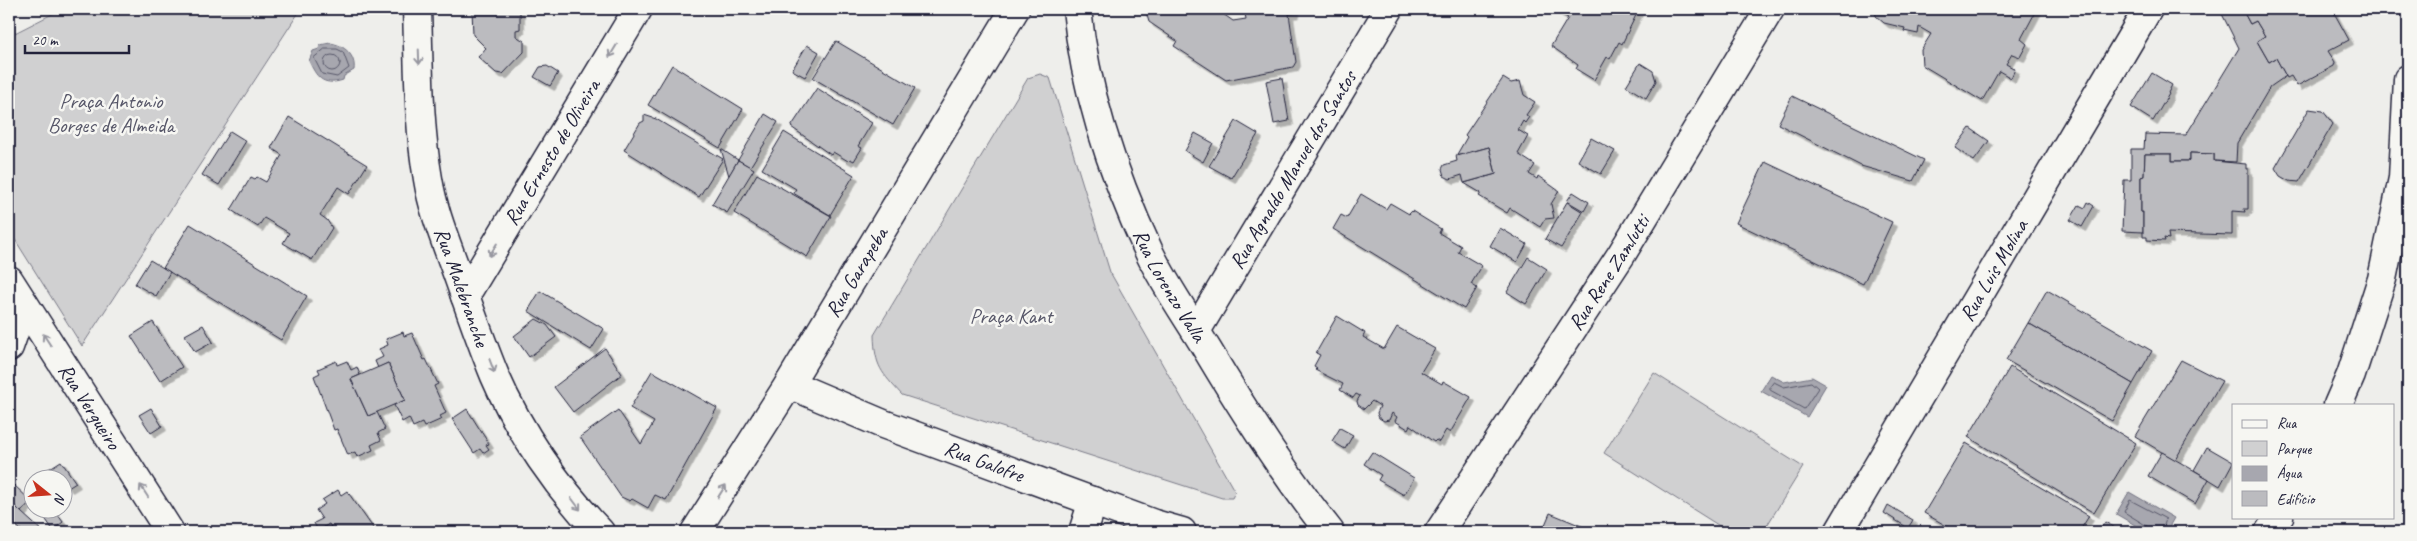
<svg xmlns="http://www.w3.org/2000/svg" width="2417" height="541" viewBox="0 0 2417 541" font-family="Caveat,sans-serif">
<defs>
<filter id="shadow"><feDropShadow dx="4.5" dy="4.5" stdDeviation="0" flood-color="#0004"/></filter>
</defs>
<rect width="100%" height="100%" fill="#eeeeeb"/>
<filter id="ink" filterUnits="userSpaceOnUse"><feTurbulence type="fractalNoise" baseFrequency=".02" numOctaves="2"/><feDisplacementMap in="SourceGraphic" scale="10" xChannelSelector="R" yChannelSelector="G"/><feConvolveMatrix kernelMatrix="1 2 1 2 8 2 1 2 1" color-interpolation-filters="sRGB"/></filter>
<g filter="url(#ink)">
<g fill="#d0d0d1" stroke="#797986">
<polygon points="62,9 301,9 82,346 9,230 9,36"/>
<path d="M1040 74 1050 78 1110 272 1235 492 1232 498H1222L902 395C881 372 875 367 874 335L1028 78Z"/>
<polygon points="1654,373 1803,467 1763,532 1729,532 1604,453"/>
</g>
<g fill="#a7a7af" stroke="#727281">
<path d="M330 43C345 45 356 56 354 70L344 76 343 80C322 87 316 76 309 61L313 51 319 49 320 45Z"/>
<polygon points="1771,375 1784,382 1812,377 1826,385 1807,417 1761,391"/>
<polygon points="2129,492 2174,518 2166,532 2147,532 2116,514"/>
</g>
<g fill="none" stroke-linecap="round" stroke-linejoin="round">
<g stroke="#575769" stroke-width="1">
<polygon points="325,49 337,49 343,52 349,68 337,77 322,74 314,58"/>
<circle cx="332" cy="63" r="8"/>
<polygon points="1774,382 1784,387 1811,382 1818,388 1804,409 1770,390 1770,387"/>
<polyline points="2149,532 2147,526 2124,512 2130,500 2166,519 2162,532"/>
</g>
</g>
<g fill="#bbbbbf" stroke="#22223b" filter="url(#shadow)">
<polygon points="472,9 520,9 520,29 516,30 516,36 524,41 524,52 503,74 496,73 478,57 486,48 473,35"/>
<polygon points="1145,9 1216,9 1233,21 1246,19 1244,9 1295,9 1295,13 1289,14 1296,62 1293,67 1226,80 1174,46 1177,41 1149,22"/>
<polygon points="1553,9 1635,9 1638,11 1622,44 1619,42 1610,59 1607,57 1594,80 1576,69 1578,65 1551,46 1568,18"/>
<polygon points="1875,9 2037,9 2021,39 2027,44 2020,57 2012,54 2006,64 2015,69 2011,78 1999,71 1982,101 1922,65 1921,50 1931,34 1919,27 1918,34 1904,31 1905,28 1884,23 1876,16"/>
<polygon points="2223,9 2242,9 2250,24 2256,21 2265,36 2257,41 2269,62 2276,58 2286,76 2270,87 2237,143 2236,162 2214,161 2214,154 2190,153 2190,161 2172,161 2172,154 2145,154 2144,176 2141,177 2141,212 2143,212 2143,232 2122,231 2124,180 2131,180 2131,149 2144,149 2145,134 2186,135 2239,48 2220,10"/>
<polygon points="2242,9 2332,9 2349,40 2328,51 2335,62 2334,66 2297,86 2291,76 2287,78 2276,58 2269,62 2257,41 2265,36 2256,21 2250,24"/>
<polygon points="836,41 915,88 893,125 813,78"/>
<polygon points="807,45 819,52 805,77 792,70"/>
<polygon points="1640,63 1653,71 1656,81 1646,98 1626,86"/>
<polygon points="672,65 743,109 720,148 648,105"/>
<polygon points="547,66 558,73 550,86 534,77 540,67"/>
<polygon points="2152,73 2172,85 2168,93 2169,94 2153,121 2131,107"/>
<polygon points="1282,78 1289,121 1274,124 1266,81"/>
<polygon points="1503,78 1511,83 1520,81 1524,95 1535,102 1526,115 1529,117 1525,123 1523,121 1518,130 1528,136 1518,154 1535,165 1529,174 1537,179 1538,176 1559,191 1551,204 1554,218 1545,219 1540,227 1510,208 1507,213 1479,196 1481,193 1464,183 1496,174 1489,147 1456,156 1467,137 1465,135"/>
<polygon points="817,88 872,123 858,146 862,148 854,161 850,159 848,161 833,152 831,155 791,127"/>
<polygon points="1792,96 1924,160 1913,181 1861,166 1778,124"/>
<polygon points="2309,109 2323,111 2333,124 2299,182 2289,181 2280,176 2275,168"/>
<polygon points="765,114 778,122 750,167 738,160"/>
<polygon points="644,115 656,119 723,159 699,197 624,150 640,123 644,121"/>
<polygon points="289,117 367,165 349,194 338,187 320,215 327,220 332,228 312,260 283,243 289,233 264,218 258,227 231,210 251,177 255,179 257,177 266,182 282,155 271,148"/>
<polygon points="1236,121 1258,134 1231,178 1209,166"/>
<polygon points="1970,128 1989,141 1974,161 1955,148"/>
<polygon points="230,131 246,141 219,185 202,175"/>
<polygon points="784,132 854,175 830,215 793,193 796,189 762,169"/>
<polygon points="1195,133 1213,143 1203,162 1185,151"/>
<polygon points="1591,138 1615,151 1601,174 1578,161"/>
<polygon points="1489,147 1496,174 1464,183 1462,175 1450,179 1444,176 1442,169 1444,165 1457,161 1456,156"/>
<polygon points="721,149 738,160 729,176"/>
<polygon points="2190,153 2214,154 2214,161 2246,164 2246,169 2248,169 2248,209 2244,209 2245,212 2232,211 2232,235 2168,233 2169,239 2164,238 2165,241 2147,240 2147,237 2143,237 2143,212 2141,212 2141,177 2144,176 2145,154 2172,154 2172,161 2190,161"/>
<polygon points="738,160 754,169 727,213 712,204"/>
<polygon points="1765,162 1892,222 1863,284 1736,223"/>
<polygon points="757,174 831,216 807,257 734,213"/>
<polygon points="1573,192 1589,202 1584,211 1567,201"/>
<polygon points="1361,194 1386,209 1390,203 1409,214 1412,211 1441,229 1439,233 1461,246 1458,252 1482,266 1471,284 1477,288 1464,309 1333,229 1341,215 1347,218"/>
<polygon points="1567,202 1583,212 1561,248 1545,239"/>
<polygon points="2088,202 2094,206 2082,227 2070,220 2079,205 2085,208"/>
<polygon points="190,224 307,296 281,340 163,268"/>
<polygon points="1500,228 1527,244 1517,262 1490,246"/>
<polygon points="1528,257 1547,269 1526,304 1507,292"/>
<polygon points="150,260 170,272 156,296 135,284"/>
<polygon points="2047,290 2152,351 2133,384 2028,323"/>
<polygon points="540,291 604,329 591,350 528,311"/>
<polygon points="1337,316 1365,333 1363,337 1384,349 1397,327 1435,349 1421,372 1442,384 1443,381 1471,397 1450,433 1446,430 1439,442 1436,440 1434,442 1410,425 1408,429 1395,421 1397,417 1392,413 1389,420 1384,421 1379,418 1377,413 1380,406 1372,401 1364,409 1358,405 1357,401 1360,396 1356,394 1353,398 1340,390 1343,384 1315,370 1317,368 1314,366 1320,355 1316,353"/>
<polygon points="536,319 547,325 556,337 529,357 514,336"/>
<polygon points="153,322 182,367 160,381 131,336"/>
<polygon points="2028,323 2133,384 2112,421 2006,360"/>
<polygon points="203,325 213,342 195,352 185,335"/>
<polygon points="403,332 404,336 412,333 424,360 426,359 438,384 434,386 446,413 440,416 442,419 424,427 422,423 413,427 409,418 402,422 394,405 405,400 388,363 378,368 375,361 383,357 379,349 388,345 386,339"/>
<polygon points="605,348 622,374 573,412 554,387"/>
<polygon points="2181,360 2222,381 2175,460 2135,436"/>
<polygon points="336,361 337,365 347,361 351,370 357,367 360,375 351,379 368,416 377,412 385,429 378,433 381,440 371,445 373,450 357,457 355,452 348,455 337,429 334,430 314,376 320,373 318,369"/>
<polygon points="388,363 405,400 368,416 351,379"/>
<polygon points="2010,367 2136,443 2094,513 1968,437"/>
<polygon points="652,371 717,408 666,500 655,495 648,508 632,499 630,501 621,497 580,437 618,410 641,444 654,422 630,408"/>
<polygon points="151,408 162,426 151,433 139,415"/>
<polygon points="467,409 489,444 486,445 489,449 483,453 480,449 474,453 452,419"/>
<polygon points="1340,428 1353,435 1345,449 1332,441"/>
<polygon points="1966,443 2089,516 2079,532 1957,532 1924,513"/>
<polygon points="2207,447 2233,462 2220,486 2194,470"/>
<polygon points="1372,452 1414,478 1404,495 1378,480 1381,475 1364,464"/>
<polygon points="2162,452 2209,479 2195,504 2148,476"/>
<polygon points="61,461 76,483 68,488 64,483 62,484 62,478 53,478 47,470"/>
<polygon points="14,485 31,501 21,512 9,500 9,490"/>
<polygon points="338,490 341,495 347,491 376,532 334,532 329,524 318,531 314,523 322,519 316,510 325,504 322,500"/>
<polygon points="9,500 21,512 43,532 23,532 9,519"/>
<polygon points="1888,505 1913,520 1908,528 1884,513"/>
<polygon points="38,508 53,508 63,522 53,530"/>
<polygon points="1550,513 1596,532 1542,532"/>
<polygon points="2105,522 2122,532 2099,532"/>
<polygon points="329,524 334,532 316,532 318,531"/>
</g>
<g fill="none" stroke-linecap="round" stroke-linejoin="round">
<g stroke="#22223b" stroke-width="31">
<g id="minor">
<path id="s1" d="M417 9C419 65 418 123 428 179 433 211 446 242 457 273 469 307 481 342 495 376 519 432 558 488 600 532"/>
<path id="s2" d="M1077 9C1085 93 1114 177 1150 254 1166 287 1189 319 1208 351 1245 413 1285 475 1330 532"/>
<path id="s3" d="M465 296 638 9"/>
<path id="s4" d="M1196 331 1389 9"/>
<polyline points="9,347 24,304"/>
<path id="s5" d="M789 384 883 424 1154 524 1182 532"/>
<polyline points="2338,405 2351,375 2382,279 2403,178 2408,79"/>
<path id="s6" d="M695 532 789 384 1015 9"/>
<polyline points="1083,532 1093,501"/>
<path id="s7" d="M1439 532 1621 255 1770 9"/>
<path id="s8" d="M1839 532 2148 9"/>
<polyline points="2269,532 2279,517"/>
</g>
</g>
<g stroke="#22223b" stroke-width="31">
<g id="major">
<path id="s9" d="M9 280 170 532"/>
</g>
</g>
<use href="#minor" stroke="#f6f6f2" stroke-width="28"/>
<use href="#major" stroke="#f6f6f2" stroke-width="28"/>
</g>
<defs><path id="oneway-shaft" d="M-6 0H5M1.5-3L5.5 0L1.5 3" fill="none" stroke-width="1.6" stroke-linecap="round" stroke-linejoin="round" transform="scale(1.25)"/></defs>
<g stroke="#9797a0">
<use href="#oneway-shaft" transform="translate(613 51) rotate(121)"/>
<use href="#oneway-shaft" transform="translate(419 57) rotate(88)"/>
<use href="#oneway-shaft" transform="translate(493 250) rotate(121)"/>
<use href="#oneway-shaft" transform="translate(47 340) rotate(-123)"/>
<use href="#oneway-shaft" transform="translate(492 366) rotate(69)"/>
<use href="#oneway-shaft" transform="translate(144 491) rotate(-123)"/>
<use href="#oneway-shaft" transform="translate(722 491) rotate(-58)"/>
<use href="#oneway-shaft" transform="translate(576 504) rotate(53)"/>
</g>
</g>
<g text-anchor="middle" stroke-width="5" stroke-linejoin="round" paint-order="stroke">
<g font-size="21" fill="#565668" stroke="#f6f6f2">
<text x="111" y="108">Praça Antonio<tspan x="111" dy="24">Borges de Almeida</tspan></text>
<text x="1011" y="323">Praça Kant</text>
</g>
<g font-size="21" fill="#22223b" stroke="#f6f6f2">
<text dy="7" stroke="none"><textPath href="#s3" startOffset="168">Rua Ernesto de Oliveira</textPath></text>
<text dy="7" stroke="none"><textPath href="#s4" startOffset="188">Rua Agnaldo Manuel dos Santos</textPath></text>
<text dy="7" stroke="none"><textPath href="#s8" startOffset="304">Rua Luis Molina</textPath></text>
<text dy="7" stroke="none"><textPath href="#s6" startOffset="306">Rua Garapeba</textPath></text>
<text dy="7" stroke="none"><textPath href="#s7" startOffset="310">Rua Rene Zamlutti</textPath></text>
<text dy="7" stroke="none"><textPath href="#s2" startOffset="294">Rua Lorenzo Valla</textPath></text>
<text dy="7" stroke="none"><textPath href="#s1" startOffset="284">Rua Malebranche</textPath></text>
<text dy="7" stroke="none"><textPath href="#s9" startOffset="150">Rua Vergueiro</textPath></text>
<text dy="7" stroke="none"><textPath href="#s5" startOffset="210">Rua Galofre</textPath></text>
</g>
</g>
<rect width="2417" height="541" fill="none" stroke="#f6f6f2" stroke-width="30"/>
<rect x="15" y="15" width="2387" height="511" fill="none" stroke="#22223b" stroke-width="2" filter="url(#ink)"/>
<rect x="2232" y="404" width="162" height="115" fill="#f6f6f2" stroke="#a1a1a9"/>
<rect x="2242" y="420" width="25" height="8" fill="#f6f6f2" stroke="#a1a1a9"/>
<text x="2277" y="428" font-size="15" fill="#22223b">Rua</text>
<rect x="2242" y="441" width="25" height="15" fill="#d0d0d1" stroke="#a1a1a9"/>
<text x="2277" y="454" font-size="15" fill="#22223b">Parque</text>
<rect x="2242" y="466" width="25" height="15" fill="#a7a7af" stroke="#a1a1a9"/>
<text x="2277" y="478" font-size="15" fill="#22223b">Água</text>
<rect x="2242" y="491" width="25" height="15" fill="#bbbbbf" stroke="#a1a1a9"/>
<text x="2277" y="504" font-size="15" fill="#22223b">Edifício</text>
<g transform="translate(48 494) rotate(107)"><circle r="24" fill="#f6f6f2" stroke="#a1a1a9"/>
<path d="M0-4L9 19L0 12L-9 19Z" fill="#c8321e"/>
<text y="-8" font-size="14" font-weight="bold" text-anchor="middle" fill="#22223b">N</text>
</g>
<path d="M25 45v8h104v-8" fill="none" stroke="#22223b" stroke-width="2.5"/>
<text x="32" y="45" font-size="15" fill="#22223b" stroke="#f6f6f2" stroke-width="4" paint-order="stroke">20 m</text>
</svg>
